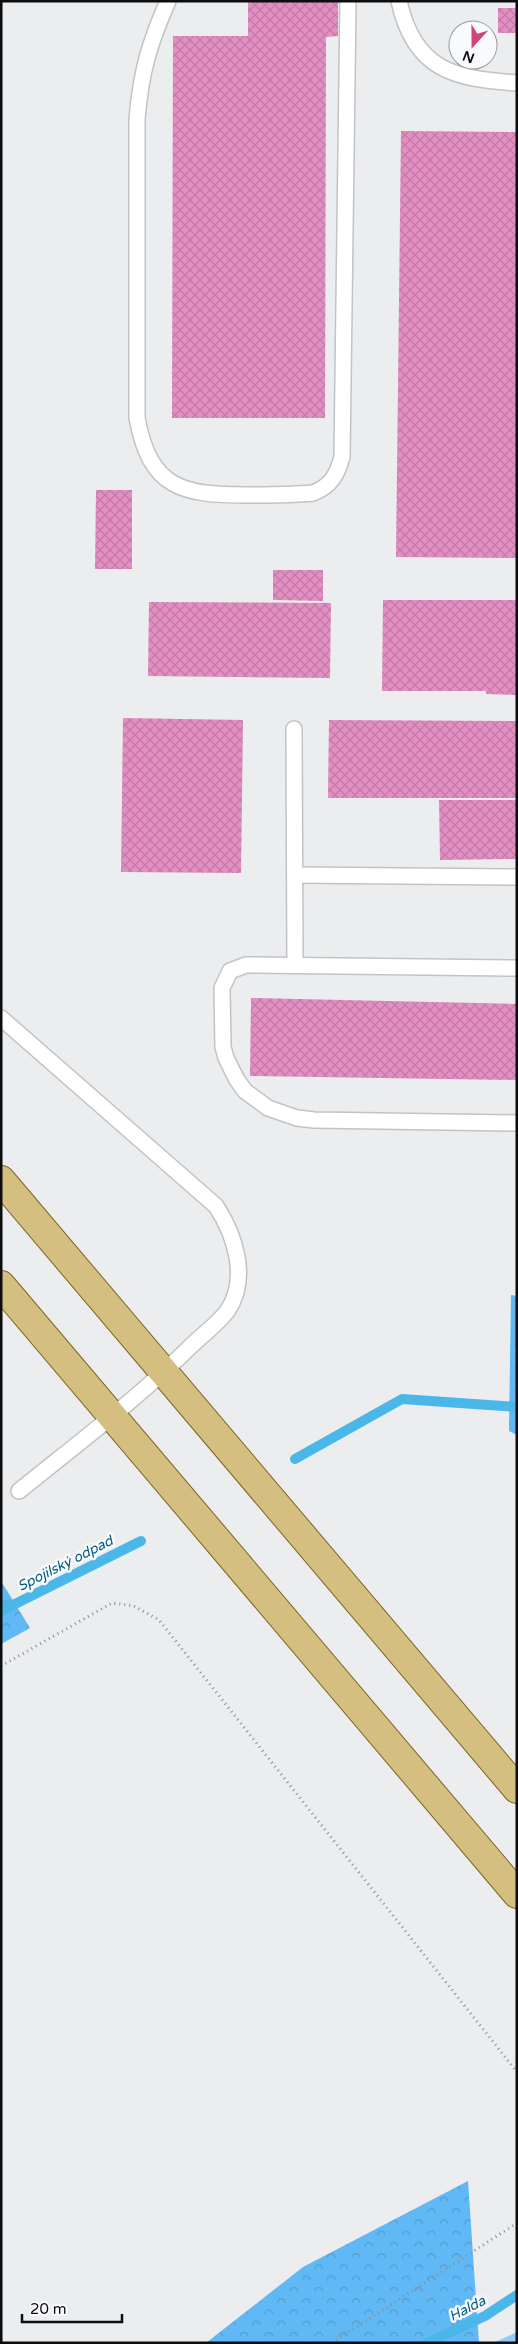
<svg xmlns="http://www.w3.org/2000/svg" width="518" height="2344" viewBox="0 0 518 2344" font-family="'Varela Round',sans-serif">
<defs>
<pattern id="forest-crowns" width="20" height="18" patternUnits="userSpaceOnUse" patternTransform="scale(1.25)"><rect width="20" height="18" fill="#60b8f4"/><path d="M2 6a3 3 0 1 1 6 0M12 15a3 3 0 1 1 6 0" fill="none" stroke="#529dd0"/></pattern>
<pattern id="building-cross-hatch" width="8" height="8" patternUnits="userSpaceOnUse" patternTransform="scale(1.25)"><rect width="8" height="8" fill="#e48fc3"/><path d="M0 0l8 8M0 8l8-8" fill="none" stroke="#c27aa6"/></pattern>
</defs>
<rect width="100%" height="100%" fill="#ebedee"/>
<g fill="url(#forest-crowns)">
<polygon points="511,1295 517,1296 517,1435 509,1431"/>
<polygon points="1,1581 30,1628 1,1644"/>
<polygon points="468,2181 479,2343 206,2343 303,2267"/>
</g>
<polygon fill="#8dcbf8" points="517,2332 517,2343 493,2343"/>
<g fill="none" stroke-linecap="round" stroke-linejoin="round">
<g stroke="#4bb7e9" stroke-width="10">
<polyline points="295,1459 402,1399 517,1407"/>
<polyline points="1,1611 141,1541"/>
<polyline points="427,2343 485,2316 517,2295"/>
</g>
</g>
<g fill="url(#building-cross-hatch)">
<polygon points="248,1 338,1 338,36 326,37 325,418 172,418 173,36 248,36"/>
<rect x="498" y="8" width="19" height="25"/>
<polygon points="401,131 517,132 517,558 396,557"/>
<polygon points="96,490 132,490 132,569 95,569"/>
<polygon points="273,570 323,570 323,601 273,600"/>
<polygon points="383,600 517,600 517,695 486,694 486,691 382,691"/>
<polygon points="149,602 331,603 330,678 148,676"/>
<polygon points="123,718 243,720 241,873 121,872"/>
<polygon points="329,720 517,721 517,798 328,798"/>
<polygon points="439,800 517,800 517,859 440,860"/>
<polygon points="251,998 517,1004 517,1080 250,1076"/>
</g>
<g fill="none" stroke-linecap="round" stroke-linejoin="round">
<g stroke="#c2c3c5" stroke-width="18">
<g id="lane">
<path d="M168 1C149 44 141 72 137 119V418C150 489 183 495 247 495 269 495 291 495 313 493 331 486 337 475 342 457L348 1"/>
<path d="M399 1C414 70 454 79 517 83"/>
<polyline points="294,729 295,965"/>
<polyline points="295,875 517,877"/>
<polyline points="517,968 246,965 230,971 222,988 223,1047 226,1058 237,1080 245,1091 268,1108 297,1118 314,1120 517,1123"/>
<path d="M1 1018 216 1206C235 1235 249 1278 228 1310 219 1323 202 1335 190 1347 137 1399 77 1444 19 1491"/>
</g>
</g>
<g stroke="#7d6521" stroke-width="30">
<g id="primary">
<polyline points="1,1180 517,1789"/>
<polyline points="1,1285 517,1894"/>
</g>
</g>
<g stroke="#8e8f90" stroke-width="3" stroke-dasharray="1 4" stroke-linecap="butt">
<polyline points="1,1666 112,1603 134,1606 159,1620 517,2072"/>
<polyline points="332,2343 517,2223"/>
</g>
<use href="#lane" stroke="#fff" stroke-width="15"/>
<use href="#primary" stroke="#d5bf80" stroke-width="28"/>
</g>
<g text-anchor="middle" stroke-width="5" stroke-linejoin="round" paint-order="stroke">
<g font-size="14" font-style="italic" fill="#005c7e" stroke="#f8fafc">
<text transform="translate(65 1563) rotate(-27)" y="5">Spojilský odpad</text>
<text transform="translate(467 2308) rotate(-27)" y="5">Halda</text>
</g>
</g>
<rect width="518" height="2344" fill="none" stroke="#0d0d0e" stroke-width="5"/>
<g transform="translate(473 45) rotate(201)"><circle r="24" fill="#f8fafc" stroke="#9a9b9d"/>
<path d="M0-4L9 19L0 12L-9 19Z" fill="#d0457a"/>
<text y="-8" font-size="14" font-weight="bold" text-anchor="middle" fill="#0d0d0e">N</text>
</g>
<path d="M22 2314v8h100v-8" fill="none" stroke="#0d0d0e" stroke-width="2.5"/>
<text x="30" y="2314" font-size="15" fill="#0d0d0e" stroke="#f8fafc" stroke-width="4" paint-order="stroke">20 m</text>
</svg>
